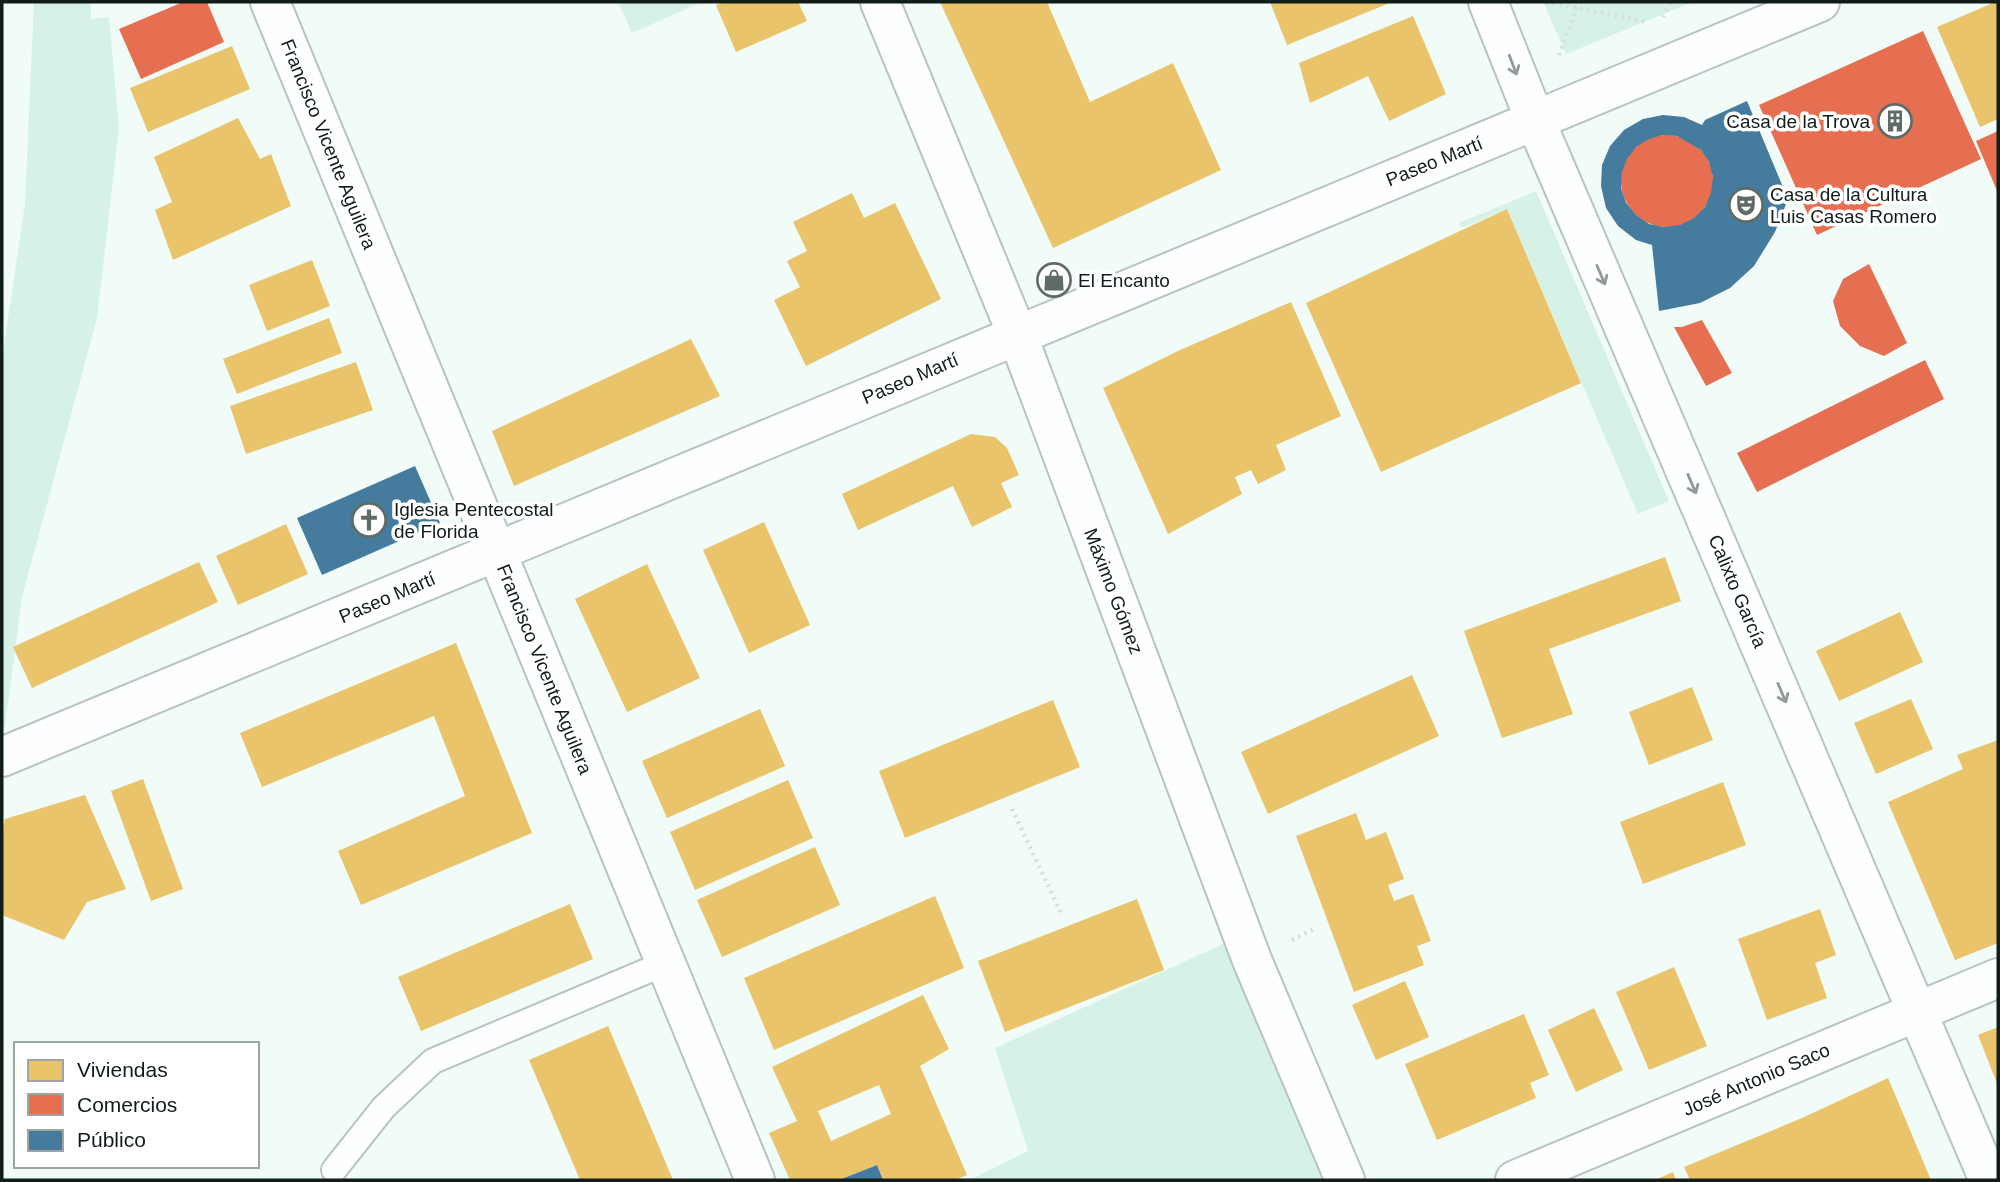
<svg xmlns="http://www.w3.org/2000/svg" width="2000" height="1182" viewBox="0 0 2000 1182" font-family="Arial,sans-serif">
<rect width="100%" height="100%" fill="#f1fbf7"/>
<g fill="#d6f2e7">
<polygon points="34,2 91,2 91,19 109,17 119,128 97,318 22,597 5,727 2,728 2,359 25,204"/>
<polygon points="618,2 702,2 632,33"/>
<polygon points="1543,2 1693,2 1566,54"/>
<polygon points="1536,191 1669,501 1638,514 1507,209 1461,228 1459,223"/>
<polygon points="1243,935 1345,1180 969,1180 1028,1151 995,1048"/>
</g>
<g fill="#e9c46a" fill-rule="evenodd">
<polygon points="724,2 798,2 807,21 736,52 716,5"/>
<polygon points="940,2 1047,2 1090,102 1173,63 1221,170 1053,248"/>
<polygon points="1270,2 1392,2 1287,45"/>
<polygon points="1995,2 1998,2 1998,119 1980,127 1937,27"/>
<polygon points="1413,16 1446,94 1389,121 1368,76 1310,103 1299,63"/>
<polygon points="232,46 250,89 148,132 130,88"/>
<polygon points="238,118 260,159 271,154 291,206 173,260 155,210 172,202 154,157"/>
<polygon points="852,193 864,218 895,203 941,299 806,366 774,300 800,287 787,261 807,251 793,222"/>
<polygon points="1507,209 1581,383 1381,472 1306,303"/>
<polygon points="312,260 330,306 267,331 249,285"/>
<polygon points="1291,302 1341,416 1276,445 1286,470 1258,484 1251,470 1235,477 1242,494 1168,534 1103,388 1180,350"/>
<polygon points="329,318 342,353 237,394 223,359"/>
<polygon points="691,339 720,396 514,486 492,431"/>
<polygon points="356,362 373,410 246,454 230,406"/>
<polygon points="971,434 995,437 1007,448 1019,475 1001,483 1012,507 972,527 953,486 858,530 842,494"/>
<polygon points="764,522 810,625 749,653 703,550"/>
<polygon points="286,524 308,574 238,605 216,556"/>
<polygon points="1665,557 1681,601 1549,649 1573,714 1502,738 1464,631"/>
<polygon points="199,562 218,602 32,688 13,647"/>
<polygon points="647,564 700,678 627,712 575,599"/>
<polygon points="1900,612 1923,662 1839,701 1816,651"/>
<polygon points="456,643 532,833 361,905 338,851 465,796 434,716 262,787 240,733"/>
<polygon points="1412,675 1439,736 1268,814 1241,752"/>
<polygon points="1692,687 1713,740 1649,765 1629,712"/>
<polygon points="1911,699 1933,749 1876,774 1854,723"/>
<polygon points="1053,700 1080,767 905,838 879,771"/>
<polygon points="760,709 785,766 667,818 642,761"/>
<polygon points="1998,740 1998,943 1955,960 1888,802 1963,769 1957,755"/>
<polygon points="143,779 183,889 151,901 111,791"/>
<polygon points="788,780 813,838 695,890 670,832"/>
<polygon points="1723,782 1746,845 1643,884 1620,822"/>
<polygon points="85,795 126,889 87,902 64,940 2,915 2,831 5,819"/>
<polygon points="1356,813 1366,840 1386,832 1404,879 1388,885 1394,901 1413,894 1431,941 1417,946 1424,965 1354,992 1296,836"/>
<polygon points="815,847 840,905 722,957 697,900"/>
<polygon points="935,896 964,968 774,1050 744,978"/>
<polygon points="1137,899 1164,970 1005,1032 978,961"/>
<polygon points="570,904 593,959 421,1031 398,977"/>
<polygon points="1820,909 1836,955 1815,963 1827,998 1767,1020 1738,939"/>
<polygon points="1674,967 1707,1046 1649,1070 1616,992"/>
<polygon points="1405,981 1429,1037 1376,1060 1352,1005"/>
<path d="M923 995 949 1049 920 1066 967 1175 955 1180H883L877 1165 839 1180H790L769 1133 797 1121 772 1067ZM879 1085 891 1114 831 1141 818 1111Z"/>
<polygon points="1594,1008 1623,1070 1576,1092 1548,1030"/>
<polygon points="1524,1014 1549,1075 1530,1083 1536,1098 1437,1140 1405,1064"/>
<polygon points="608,1026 673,1180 580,1180 529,1060"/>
<polygon points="1998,1027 1998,1086 1978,1035"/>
<polygon points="1888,1078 1931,1180 1690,1180 1684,1167 1802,1118"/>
<polygon points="1673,1172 1676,1180 1655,1180"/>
</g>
<g fill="#e76f51">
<polygon points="183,2 207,2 224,42 141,79 119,29"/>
<polygon points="1923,31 1981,159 1817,235 1759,105"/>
<polygon points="1998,131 1998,193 1976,141"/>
<circle cx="1667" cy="181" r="46"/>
<polygon points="1869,264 1907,343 1884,356 1860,346 1840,326 1833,301 1843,279"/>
<polygon points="1702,320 1732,373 1706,386 1674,327 1682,327"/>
<polygon points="1925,360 1944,399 1757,492 1737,453"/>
</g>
<g fill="#457b9d" fill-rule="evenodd">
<path d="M1747 101 1788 199 1775 232 1754 266 1730 288 1700 303 1659 311 1652 245 1636 240 1618 226 1606 208 1601 186 1602 165 1610 146 1624 130 1643 119 1663 115 1684 117 1702 125 1705 120ZM1663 135 1677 136 1701 150 1709 162 1713 177 1711 193 1705 207 1694 218 1680 225 1664 227 1649 224 1636 215 1626 203 1621 188 1622 172 1627 159 1636 147 1649 139Z"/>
<polygon points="415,466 440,523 322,575 297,518"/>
<polygon points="877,1165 883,1180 839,1180"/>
</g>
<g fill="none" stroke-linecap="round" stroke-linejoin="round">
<g stroke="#b9c3bf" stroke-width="28">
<polyline id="service" points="334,1170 384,1107 433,1061 666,963"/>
</g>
<g stroke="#b9c3bf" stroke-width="42">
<g id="minor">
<polyline points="880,2 1017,334 1252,960 1345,1180"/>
<polyline points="1515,1180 1998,978"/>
</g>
</g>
<g stroke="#b9c3bf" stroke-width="42">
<g id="tertiary">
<polyline points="270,2 755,1180"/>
<polyline points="2,757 1820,2"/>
</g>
</g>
<g stroke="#b9c3bf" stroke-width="42">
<polyline id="secondary" points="1488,2 1535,120 1989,1180"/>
</g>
<g stroke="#d8dbd9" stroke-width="4.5" stroke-dasharray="2 5" stroke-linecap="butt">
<polyline points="1546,2 1648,22"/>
<polyline points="1663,17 1670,2"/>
<polyline points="1559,55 1577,7 1582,2"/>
<polyline points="1012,809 1061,913"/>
<polyline points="1292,940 1316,928"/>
</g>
<use href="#service" stroke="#fdfefe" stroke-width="24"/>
<use href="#minor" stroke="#fdfefe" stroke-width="38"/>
<use href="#tertiary" stroke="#fdfefe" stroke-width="38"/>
<use href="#secondary" stroke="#fdfefe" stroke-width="38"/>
</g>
<defs><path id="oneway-shaft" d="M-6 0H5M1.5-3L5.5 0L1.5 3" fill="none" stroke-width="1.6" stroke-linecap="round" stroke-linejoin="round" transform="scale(1.75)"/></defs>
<g stroke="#939996">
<use href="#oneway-shaft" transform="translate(1513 65) rotate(69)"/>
<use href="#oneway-shaft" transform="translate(1601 275) rotate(67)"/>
<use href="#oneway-shaft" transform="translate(1692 484) rotate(67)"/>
<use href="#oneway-shaft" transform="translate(1782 693) rotate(67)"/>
</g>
<defs>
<g id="building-ring" transform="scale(1.75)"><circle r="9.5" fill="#fff" stroke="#5f6b66" stroke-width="1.5"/><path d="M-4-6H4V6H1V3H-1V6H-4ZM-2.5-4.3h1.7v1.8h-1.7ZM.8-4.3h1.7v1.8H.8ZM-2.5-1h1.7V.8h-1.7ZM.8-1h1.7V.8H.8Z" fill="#5f6b66"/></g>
<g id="theatre-ring" transform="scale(1.75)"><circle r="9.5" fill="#fff" stroke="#5f6b66" stroke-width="1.5"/><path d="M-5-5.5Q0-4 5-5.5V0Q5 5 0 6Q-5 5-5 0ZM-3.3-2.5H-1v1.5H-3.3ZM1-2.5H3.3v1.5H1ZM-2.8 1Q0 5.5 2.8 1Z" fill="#5f6b66"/></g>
<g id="shop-ring" transform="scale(1.75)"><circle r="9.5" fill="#fff" stroke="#5f6b66" stroke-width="1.5"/><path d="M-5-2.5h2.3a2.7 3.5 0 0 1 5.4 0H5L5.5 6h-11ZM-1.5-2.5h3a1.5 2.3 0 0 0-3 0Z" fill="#5f6b66"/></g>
<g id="church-ring" transform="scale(1.75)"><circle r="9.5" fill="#fff" stroke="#5f6b66" stroke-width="1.5"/><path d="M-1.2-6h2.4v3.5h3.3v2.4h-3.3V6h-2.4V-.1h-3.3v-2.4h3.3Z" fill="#5f6b66"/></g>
</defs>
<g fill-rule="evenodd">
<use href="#building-ring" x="1895" y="121"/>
<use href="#theatre-ring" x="1746" y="205"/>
<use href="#shop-ring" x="1054" y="280"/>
<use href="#church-ring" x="369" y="520"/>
</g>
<g text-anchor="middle" stroke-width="7" stroke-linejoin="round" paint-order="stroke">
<g font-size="19" fill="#111d18" stroke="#fff" text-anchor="start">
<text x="1870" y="128" text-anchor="end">Casa de la Trova</text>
<text x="1770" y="201">Casa de la Cultura<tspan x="1770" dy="22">Luis Casas Romero</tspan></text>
<text x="1078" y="287">El Encanto</text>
<text x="394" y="516">Iglesia Pentecostal<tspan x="394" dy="22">de Florida</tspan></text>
</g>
<g font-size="19" fill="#111d18" stroke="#fff">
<text transform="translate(329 144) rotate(68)" y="7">Francisco Vicente Aguilera</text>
<text transform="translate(1434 161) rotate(-22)" y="7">Paseo Martí</text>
<text transform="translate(910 378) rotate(-23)" y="7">Paseo Martí</text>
<text transform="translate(1114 591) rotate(69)" y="7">Máximo Gómez</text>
<text transform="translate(1738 591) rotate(67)" y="7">Calixto García</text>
<text transform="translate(387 597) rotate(-23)" y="7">Paseo Martí</text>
<text transform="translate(545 669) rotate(68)" y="7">Francisco Vicente Aguilera</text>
<text transform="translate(1756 1079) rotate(-23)" y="7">José Antonio Saco</text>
</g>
</g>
<rect width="2000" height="1182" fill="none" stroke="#111d18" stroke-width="7"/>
<rect x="14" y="1042" width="245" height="126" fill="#ffffff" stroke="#a0a5a3" stroke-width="2"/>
<rect x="28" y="1060" width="35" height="21" fill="#e9c46a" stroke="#a0a5a3" stroke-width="2"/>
<text x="77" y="1077" font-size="21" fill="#111d18">Viviendas</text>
<rect x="28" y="1094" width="35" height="21" fill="#e76f51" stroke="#a0a5a3" stroke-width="2"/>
<text x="77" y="1112" font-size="21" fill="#111d18">Comercios</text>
<rect x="28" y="1130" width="35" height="21" fill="#457b9d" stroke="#a0a5a3" stroke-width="2"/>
<text x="77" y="1147" font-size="21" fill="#111d18">Público</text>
</svg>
